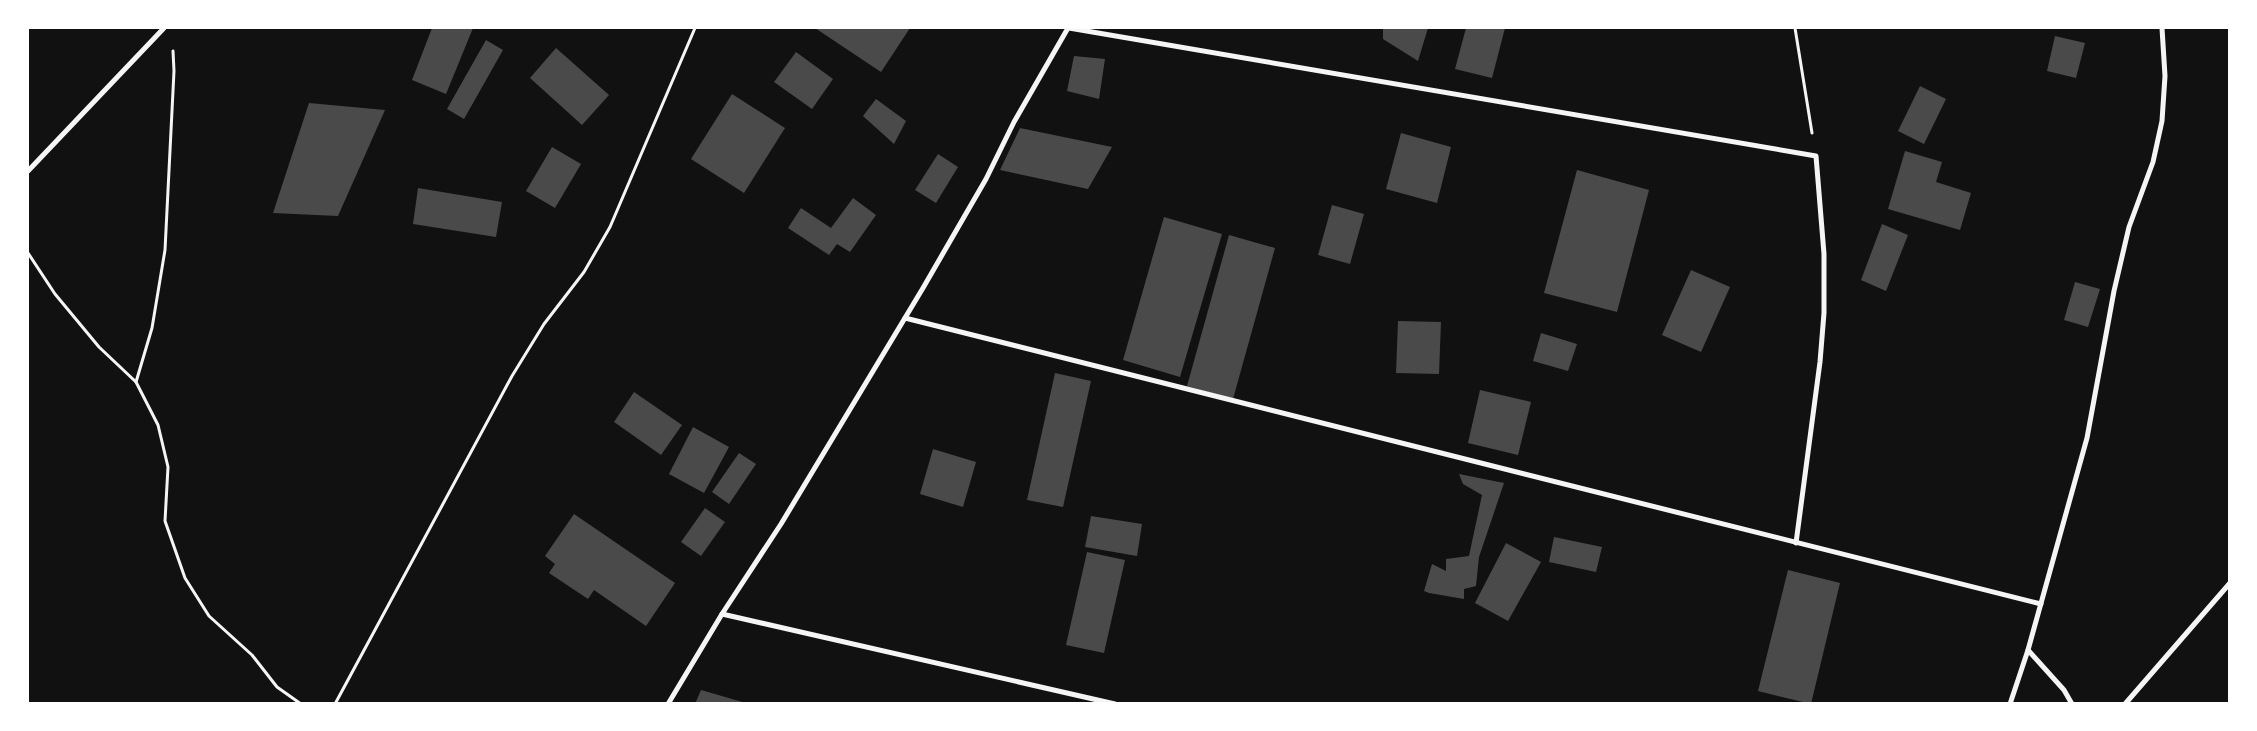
<svg xmlns="http://www.w3.org/2000/svg" width="2257" height="731" viewBox="0 0 2257 731" font-family="'Asap Condensed',sans-serif">
<rect width="100%" height="100%" fill="#111"/>
<g fill="#4a4a4a">
<polygon points="432,28 473,28 446,94 412,80"/>
<polygon points="815,28 910,28 881,72"/>
<polygon points="1383,28 1428,28 1418,61 1383,39"/>
<polygon points="1466,28 1505,28 1492,78 1455,69"/>
<polygon points="2055,36 2085,43 2076,78 2047,71"/>
<polygon points="486,40 503,50 464,119 447,109"/>
<polygon points="556,48 609,95 582,125 530,78"/>
<polygon points="796,52 833,79 812,109 774,82"/>
<polygon points="1074,56 1105,59 1099,99 1067,91"/>
<polygon points="1920,86 1946,99 1924,144 1898,131"/>
<polygon points="732,94 785,128 744,193 691,159"/>
<polygon points="876,99 906,121 894,144 863,116"/>
<polygon points="309,103 385,110 338,216 273,213"/>
<polygon points="1020,128 1112,147 1088,189 1000,170"/>
<polygon points="1401,133 1451,147 1437,203 1386,189"/>
<polygon points="552,147 581,164 555,208 526,191"/>
<polygon points="1905,151 1942,162 1936,182 1971,193 1960,230 1888,209"/>
<polygon points="938,154 958,167 936,203 915,190"/>
<polygon points="1577,170 1649,190 1617,312 1544,293"/>
<polygon points="418,188 502,202 496,237 413,224"/>
<polygon points="853,198 876,215 850,252 837,244 829,255 788,228 801,208 831,228"/>
<polygon points="1332,205 1364,214 1350,264 1318,255"/>
<polygon points="1164,217 1222,234 1180,377 1123,360"/>
<polygon points="1882,224 1908,235 1886,291 1861,280"/>
<polygon points="1229,235 1275,248 1233,399 1187,386"/>
<polygon points="1691,270 1730,287 1701,352 1662,335"/>
<polygon points="2075,282 2100,289 2088,327 2064,320"/>
<polygon points="1398,321 1441,322 1439,374 1396,373"/>
<polygon points="1541,333 1577,344 1568,371 1533,361"/>
<polygon points="1055,373 1091,381 1063,507 1027,500"/>
<polygon points="1480,390 1531,402 1518,455 1468,443"/>
<polygon points="634,392 682,425 661,455 614,422"/>
<polygon points="693,427 729,447 704,493 669,474"/>
<polygon points="933,449 976,462 963,507 920,494"/>
<polygon points="739,453 756,464 729,504 712,492"/>
<polygon points="1459,474 1504,483 1479,557 1476,586 1464,589 1464,599 1429,593 1424,591 1432,564 1446,571 1446,559 1469,556 1482,495 1463,484"/>
<polygon points="705,508 725,522 701,556 681,542"/>
<polygon points="574,514 675,583 646,626 594,590 588,599 549,573 555,564 545,556"/>
<polygon points="1091,516 1142,524 1137,556 1085,547"/>
<polygon points="1554,537 1602,547 1596,572 1549,562"/>
<polygon points="1506,543 1541,562 1508,621 1475,603"/>
<polygon points="1087,552 1125,560 1104,653 1066,645"/>
<polygon points="1788,570 1840,583 1811,704 1758,691"/>
<polygon points="701,690 746,703 746,704 695,704"/>
</g>
<g fill="none" stroke-linecap="round" stroke-linejoin="round">
<g stroke="#f5f5f5" stroke-width="3">
<polyline points="1795,28 1812,133"/>
<polyline points="28,253 55,294 99,347 136,382 158,425 168,467 165,521 185,578 209,616 252,655 277,687 301,704"/>
<polyline points="136,382 152,328 165,250 174,71 173,51"/>
<polyline points="335,704 512,376 544,324 584,272 610,227 695,28"/>
</g>
<g stroke="#f5f5f5" stroke-width="5">
<polyline points="1069,28 1816,156 1824,254 1824,313 1820,362 1796,543"/>
<polyline points="28,171 164,28"/>
<polyline points="905,318 2041,604"/>
<polyline points="722,614 1115,704"/>
<polyline points="2028,650 2064,690 2072,704"/>
<polyline points="668,704 722,614 781,524 923,288 986,179 1014,122 1068,28"/>
<polyline points="2010,704 2028,650 2087,438 2114,291 2129,227 2153,162 2162,121 2165,76 2162,28"/>
<polyline points="2125,704 2230,583"/>
</g>
</g>
<rect width="2257" height="731" fill="none" stroke="#ffffff" stroke-width="58"/>
</svg>
